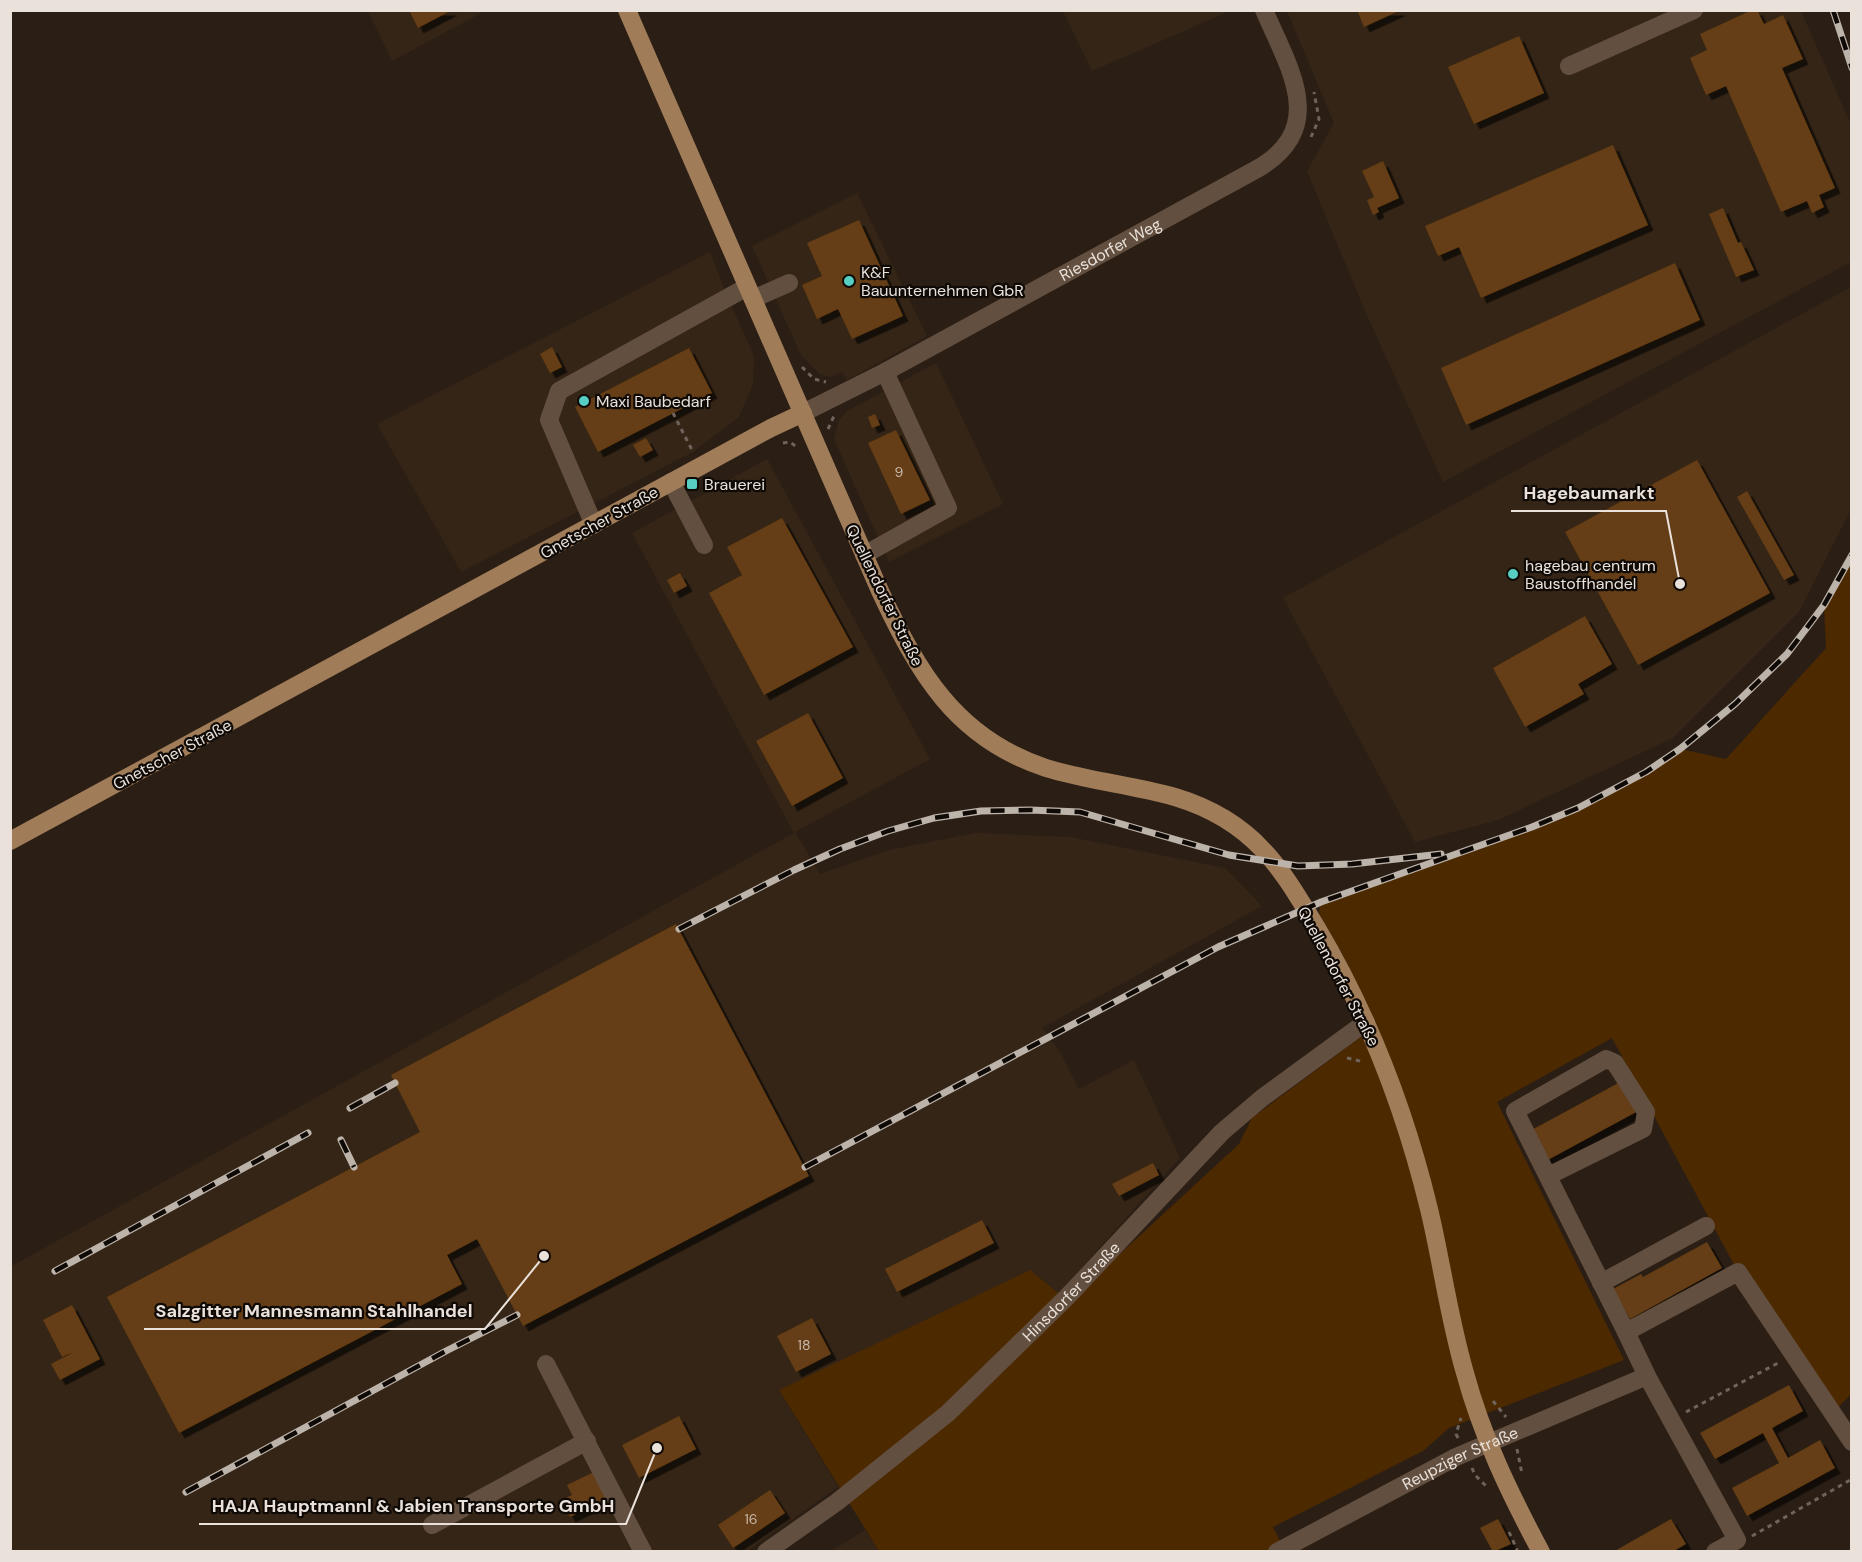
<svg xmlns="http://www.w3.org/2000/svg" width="1862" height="1562" viewBox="0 0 1862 1562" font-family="'DM Sans',sans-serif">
<defs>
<filter id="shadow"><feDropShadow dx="5.5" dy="5.5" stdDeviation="0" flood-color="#0009"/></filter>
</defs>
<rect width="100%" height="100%" fill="#2b1f15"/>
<g fill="#352516">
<polygon points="368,11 485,11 392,61"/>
<polygon points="1063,11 1230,11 1092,71"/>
<polygon points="1287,11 1801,11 1851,125 1851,262 1443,482 1365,311 1307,171 1334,123"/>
<polygon points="857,193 927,336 847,380 842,372 831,377 821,375 801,355 752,246"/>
<polygon points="710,252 727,296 754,356 753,384 739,417 693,452 461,572 377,424"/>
<polygon points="1851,287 1851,509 1799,612 1673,738 1498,820 1415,842 1283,598"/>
<polygon points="936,363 1003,504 889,562 834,439 839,420 847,411"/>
<polygon points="767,459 930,759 795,832 820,874 889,850 975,833 1070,837 1225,868 1262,906 1042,1028 1060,1052 1079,1089 1134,1060 1180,1158 1058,1294 779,1390 838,1487 747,1551 11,1551 10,1267 794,833 632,533"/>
<polygon points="865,1530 879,1551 831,1551"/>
</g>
<polygon fill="#4d2900" points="1851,555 1852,1393 1832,1414 1738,1272 1612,1038 1497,1102 1624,1360 1449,1428 1423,1451 1273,1527 1285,1551 879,1551 779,1390 1030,1270 1058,1293 1121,1253 1239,1144 1252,1118 1377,1025 1343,955 1319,913 1321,902 1465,852 1578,808 1680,749 1726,759 1826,648 1824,605"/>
<g fill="#653d12" filter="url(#shadow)">
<polygon points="409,10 452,10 418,28"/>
<polygon points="1357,10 1401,10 1364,27"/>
<polygon points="1752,10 1757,10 1764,24 1783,15 1803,59 1782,68 1835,188 1819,195 1824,207 1812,213 1807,201 1781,212 1726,86 1706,95 1690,58 1707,50 1700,34"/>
<polygon points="1519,36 1544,93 1474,124 1448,67"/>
<polygon points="1613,145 1648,225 1481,298 1459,247 1438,256 1425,226"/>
<polygon points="1383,161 1399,198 1377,208 1379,212 1373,215 1367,200 1374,197 1362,171"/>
<polygon points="1723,208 1738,243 1741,242 1754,270 1736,277 1709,214"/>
<polygon points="859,220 903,316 852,339 838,309 817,319 802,285 822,276 807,243"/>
<polygon points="1675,263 1700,320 1466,425 1441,368"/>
<polygon points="552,347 562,367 550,373 540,354"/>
<polygon points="689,348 712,393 598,452 575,407"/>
<polygon points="875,414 880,425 872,428 868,417"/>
<polygon points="896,430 930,500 901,514 868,443"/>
<polygon points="646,438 653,450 640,457 633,445"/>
<polygon points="1697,460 1770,593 1638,665 1565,532"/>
<polygon points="1747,491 1794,575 1784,580 1737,497"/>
<polygon points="782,518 853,647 764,695 709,593 742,575 727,547"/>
<polygon points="680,573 687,586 674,593 667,580"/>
<polygon points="1585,616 1612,664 1578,684 1584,694 1525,727 1493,668"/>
<polygon points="808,713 843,778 792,806 756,741"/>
<polygon points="676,924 809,1176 523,1326 477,1239 447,1255 462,1284 179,1433 107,1297 420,1132 391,1075"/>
<polygon points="1622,1081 1638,1111 1544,1162 1528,1132"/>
<polygon points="1153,1163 1159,1175 1119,1196 1112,1184"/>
<polygon points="982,1220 994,1243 897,1292 885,1269"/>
<polygon points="1707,1242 1722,1268 1630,1319 1613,1289 1641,1274 1643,1277"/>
<polygon points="72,1305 100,1359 60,1380 51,1364 74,1352 62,1357 43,1320"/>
<polygon points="812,1318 831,1354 796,1372 777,1336"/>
<polygon points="1789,1385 1803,1411 1772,1428 1788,1458 1820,1440 1835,1468 1747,1516 1732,1488 1779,1463 1763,1433 1715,1459 1700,1433"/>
<polygon points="679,1416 696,1449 639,1478 622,1445"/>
<polygon points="596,1471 609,1498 570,1517 561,1500 572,1495 567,1485"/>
<polygon points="770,1490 785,1513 733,1548 718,1525"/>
<polygon points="1498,1519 1511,1544 1493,1552 1480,1528"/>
<polygon points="1671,1519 1686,1544 1672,1552 1613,1552"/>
</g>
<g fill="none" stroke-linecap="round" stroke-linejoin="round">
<g stroke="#6f645c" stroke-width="3" stroke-dasharray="4.5 4.5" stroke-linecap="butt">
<polyline points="1311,137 1319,119 1314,92"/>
<polyline points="802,367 814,379 826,382"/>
<polyline points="673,413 693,452"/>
<polyline points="828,429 834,416"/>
<polyline points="783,443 790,442 798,448"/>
<polyline points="1347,1058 1364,1062"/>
<polyline points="1493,1401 1506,1417"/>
<polyline points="1686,1412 1778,1363"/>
<polyline points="1458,1438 1456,1434 1461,1418"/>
<polyline points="1517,1449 1522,1474"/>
<polyline points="1472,1468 1475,1475 1488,1488"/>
<polyline points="1509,1532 1518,1552"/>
<polyline points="1752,1536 1852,1479"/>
</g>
<g stroke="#624f3f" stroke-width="18">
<polyline points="1569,66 1694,10"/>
<polyline points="753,299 789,283"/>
<path id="s1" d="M803 413 885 372 1257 169C1329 128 1289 68 1264 10"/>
<polyline points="671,482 704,545"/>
<polyline points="594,525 549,420 559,391 747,287"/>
<polyline points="864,555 948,508 885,372"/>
<polyline points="1548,1176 1643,1129 1646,1112 1615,1063 1606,1059 1515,1111 1626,1332"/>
<polyline points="1601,1283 1706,1226"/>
<polyline points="546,1364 643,1552"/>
<polyline points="432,1525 587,1441"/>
<path id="s2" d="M766 1552 837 1502 948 1413 1067 1297 1222 1132 1262 1098 1366 1022"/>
<path id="s3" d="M1277 1552 1456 1457 1647 1376"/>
<polyline points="1715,1552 1737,1540 1647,1376 1626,1332 1738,1272 1852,1442"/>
</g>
<g stroke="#a17c59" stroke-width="18">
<path d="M627 10 880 591C918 672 955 738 1046 768 1088 781 1132 785 1175 797 1208 807 1240 825 1263 850 1285 873 1301 902 1317 928 1369 1016 1405 1110 1429 1209 1442 1263 1449 1319 1465 1373 1482 1436 1510 1494 1541 1552"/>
<polyline points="10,841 771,428 803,413"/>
</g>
<g stroke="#bcb3ab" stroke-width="7">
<g id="rail">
<polyline points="1833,10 1852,68"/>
<polyline points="679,929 794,870 840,849 888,831 934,818 981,811 1030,810 1080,812 1229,855 1298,866 1352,864 1441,854"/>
<polyline points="350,1108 395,1083"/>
<polyline points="341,1140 354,1167"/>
<polyline points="805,1167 1218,947 1321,902 1532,827 1578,808 1646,772 1680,749 1735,704 1787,654 1824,605 1852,555"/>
<polyline points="55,1271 308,1133"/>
<polyline points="186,1492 446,1351 517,1315"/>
</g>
</g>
<use href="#rail" stroke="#0f0a06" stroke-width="4.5" stroke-dasharray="14" stroke-linecap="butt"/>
</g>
<g fill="#57cec2" stroke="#0f0a06" stroke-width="2">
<circle cx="849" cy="281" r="6"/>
<circle cx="584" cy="401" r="6"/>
<rect x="686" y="478" width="12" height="12" rx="3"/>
<circle cx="1513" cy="574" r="6"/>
</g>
<g text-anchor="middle" stroke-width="4.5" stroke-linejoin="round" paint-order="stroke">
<g font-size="14" fill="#c8b8a8">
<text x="899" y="477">9</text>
<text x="804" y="1350">18</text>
<text x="751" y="1524">16</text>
</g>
<g font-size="16" fill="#e9e1da" stroke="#0f0a06">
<text dy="6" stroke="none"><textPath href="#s1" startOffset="348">Riesdorfer Weg</textPath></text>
<text transform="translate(599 522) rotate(-29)" y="6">Gnetscher Straße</text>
<text transform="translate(885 595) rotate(64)" y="6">Quellendorfer Straße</text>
<text transform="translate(172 754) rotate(-28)" y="6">Gnetscher Straße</text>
<text transform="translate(1339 976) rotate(62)" y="6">Quellendorfer Straße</text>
<text dy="6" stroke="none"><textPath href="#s2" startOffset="402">Hinsdorfer Straße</textPath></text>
<text dy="6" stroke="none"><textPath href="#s3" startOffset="206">Reupziger Straße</textPath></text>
</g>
<g font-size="16" fill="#e9e1da" stroke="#0f0a06" text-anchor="start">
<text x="861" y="278">K&amp;F<tspan x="861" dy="18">Bauunternehmen GbR</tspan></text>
<text x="596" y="407">Maxi Baubedarf</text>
<text x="704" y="490">Brauerei</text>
<text x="1525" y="571">hagebau centrum<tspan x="1525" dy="18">Baustoffhandel</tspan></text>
</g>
</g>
<path fill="none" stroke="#e9e1da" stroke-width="2" d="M1680 584L1666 511H1511M544 1256L485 1329H144M657 1448L626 1524H199"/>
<g fill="#e9e1da" stroke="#0f0a06" stroke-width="2">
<circle cx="1680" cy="584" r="6"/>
<circle cx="544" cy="1256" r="6"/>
<circle cx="657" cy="1448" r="6"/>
</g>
<g font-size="18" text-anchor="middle" font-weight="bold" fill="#e9e1da" stroke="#0f0a06" stroke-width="4.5" stroke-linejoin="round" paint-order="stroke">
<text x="1589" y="499">Hagebaumarkt</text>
<text x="314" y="1317">Salzgitter Mannesmann Stahlhandel</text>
<text x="413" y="1512">HAJA Hauptmannl &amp; Jabien Transporte GmbH</text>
</g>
<rect width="1862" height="1562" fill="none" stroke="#e9e1da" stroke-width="24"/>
</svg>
